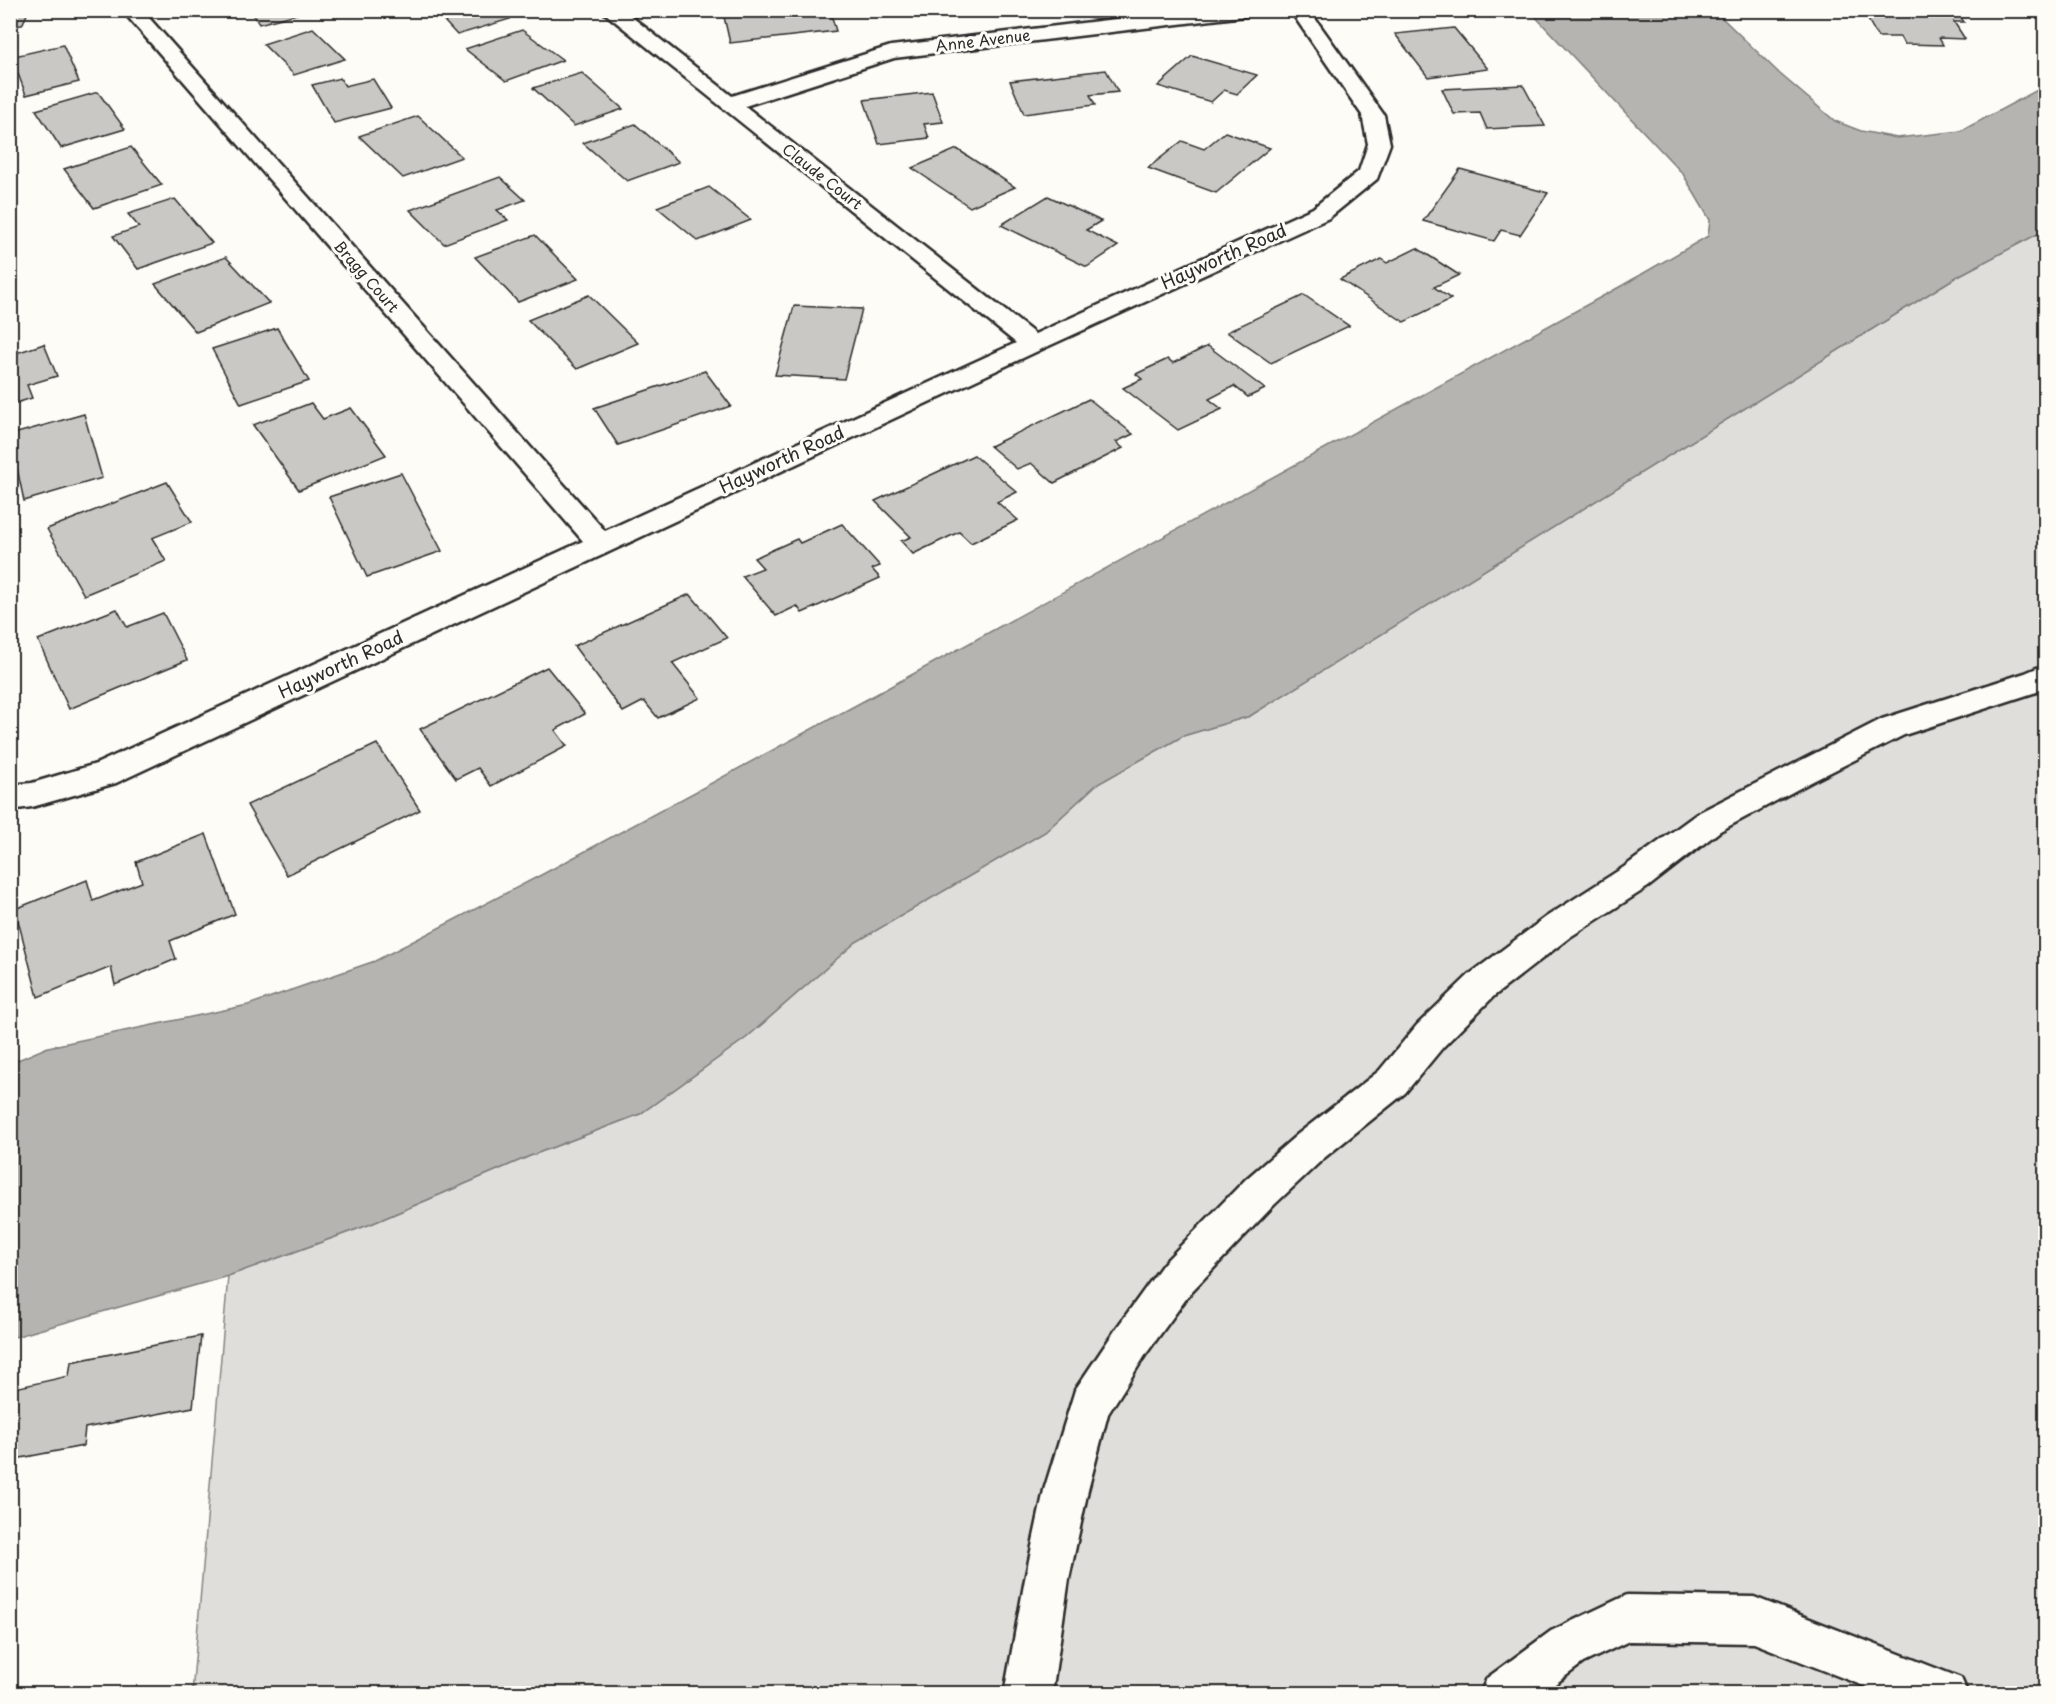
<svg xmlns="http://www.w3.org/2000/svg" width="2056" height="1704" viewBox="0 0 2056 1704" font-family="'Playpen Sans',sans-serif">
<rect width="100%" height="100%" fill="#fdfcf7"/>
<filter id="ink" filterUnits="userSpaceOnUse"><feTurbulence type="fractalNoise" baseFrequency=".0167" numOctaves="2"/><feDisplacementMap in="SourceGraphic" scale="12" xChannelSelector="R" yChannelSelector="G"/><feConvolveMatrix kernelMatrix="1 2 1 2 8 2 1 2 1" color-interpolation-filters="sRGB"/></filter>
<g filter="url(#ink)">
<polygon fill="#dfdeda" stroke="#858482" stroke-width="1.5" points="2045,230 2045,1693 192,1694 228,1276 371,1224 530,1156 640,1114 746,1038 856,942 1045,832 1096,785 1183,736 1250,716 1956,277"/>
<polygon fill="#b5b4b1" stroke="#7e7d7b" stroke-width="1.5" points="1530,11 1715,11 1780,74 1835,121 1861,131 1897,138 1961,131 2045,86 2045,230 1956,277 1250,716 1183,736 1096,785 1045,832 856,942 746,1038 640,1114 530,1156 371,1224 228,1276 11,1338 11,1063 48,1047 248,1005 375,961 543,874 884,690 1623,285 1708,236 1710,220 1683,174"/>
<g fill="#c9c8c4" stroke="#2b2b2b" stroke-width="1.5">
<polygon points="10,10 29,10 22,25 10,26"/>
<polygon points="250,10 312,10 259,24"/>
<polygon points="434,10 501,10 510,19 457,35"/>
<polygon points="789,10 830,10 836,31 730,43 724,17"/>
<polygon points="1906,10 1956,10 1964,22 1954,22 1965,39 1939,38 1943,45 1904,44 1900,37 1878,37 1863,11"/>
<polygon points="313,28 345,59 294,75 263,44"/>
<polygon points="1454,28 1488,69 1428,77 1395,34"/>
<polygon points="522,30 563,60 506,81 465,49"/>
<polygon points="63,45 79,82 26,95 16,68 10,69 10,57"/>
<polygon points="1192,56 1257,75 1237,94 1224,90 1211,102 1158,86"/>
<polygon points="1106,70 1118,92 1090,95 1095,105 1024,114 1010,81"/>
<polygon points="582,73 623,109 574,126 533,88"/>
<polygon points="340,78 345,86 373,79 391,108 334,123 312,85"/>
<polygon points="1523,85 1545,126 1487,129 1480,113 1454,114 1442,89"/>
<polygon points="98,92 125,129 61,148 36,110"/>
<polygon points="932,92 943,122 924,124 929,138 879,144 864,100"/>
<polygon points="418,116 462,157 403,178 359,136"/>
<polygon points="635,124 679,162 627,181 583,143"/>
<polygon points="1225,132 1270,148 1216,193 1148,168 1182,141 1204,149"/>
<polygon points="131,147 162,185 94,208 64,169"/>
<polygon points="957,149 1015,187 970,207 912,168"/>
<polygon points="1460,169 1548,193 1520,235 1501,230 1494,241 1423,221"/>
<polygon points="500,177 525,200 497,210 508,220 444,244 410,210"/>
<polygon points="709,187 751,220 698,241 657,207"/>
<polygon points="1048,196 1101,221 1086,230 1118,246 1087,267 1001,225"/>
<polygon points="175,199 212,243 138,269 113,236 139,227 128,214"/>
<polygon points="535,235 578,279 518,302 475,257"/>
<polygon points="1417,248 1459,275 1434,287 1451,299 1404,322 1340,279 1381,259 1387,263"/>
<polygon points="226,257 269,303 196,332 155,284"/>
<polygon points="589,295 638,343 577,369 528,320"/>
<polygon points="1304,295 1349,326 1271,363 1227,332"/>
<polygon points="794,306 862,309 844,379 775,375"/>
<polygon points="277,328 309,381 241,404 212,349"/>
<polygon points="44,344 57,376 27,385 32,398 10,405 10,355"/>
<polygon points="1208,346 1265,389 1248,397 1234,386 1209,399 1222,409 1178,430 1123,388 1142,379 1136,374 1168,359 1173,363"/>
<polygon points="705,371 731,406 618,445 594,408"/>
<polygon points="1089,399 1133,434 1116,442 1123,448 1054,483 1031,463 1017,469 990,446"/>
<polygon points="311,403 323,419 351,408 386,455 299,490 253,425"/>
<polygon points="84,414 102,478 24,501 10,435"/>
<polygon points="974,455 1017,492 997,502 1018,520 971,543 959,532 913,554 901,541 911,537 875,501"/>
<polygon points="401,473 442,551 367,577 329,497"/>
<polygon points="167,482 192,522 152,538 166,561 84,595 47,529"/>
<polygon points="842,524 880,566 872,569 880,578 802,613 797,606 776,616 742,576 763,568 754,558 797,539 800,543"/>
<polygon points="690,594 727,638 672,663 700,698 658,718 644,701 623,712 574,646"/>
<polygon points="117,609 127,627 163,613 187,660 69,709 38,640"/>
<polygon points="547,667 585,714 555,730 567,746 491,786 478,768 456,779 420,729"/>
<polygon points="377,744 420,810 287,875 247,805"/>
<polygon points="206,834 235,914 170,941 176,959 115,985 111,967 38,997 15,909 87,880 93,901 142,882 136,862"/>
<polygon points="201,1336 193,1407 85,1428 83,1446 10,1460 10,1415 15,1388 69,1376 71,1362"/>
</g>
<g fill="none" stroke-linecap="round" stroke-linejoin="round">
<g stroke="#2b2b2b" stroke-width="5">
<g id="minor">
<polygon points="122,10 142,10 605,531 1016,343 601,10 623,10 732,96 891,46 1191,10 1254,10 1252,14 1245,16 894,58 745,106 1035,334 1313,208 1359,171 1368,144 1362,115 1290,10 1309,10 1384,115 1390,144 1377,179 1329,218 1042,349 116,783 32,807 10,810 10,785 32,783 96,764 583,541"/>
<polygon points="2046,664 2046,689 1904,735 1811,782 1720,831 1648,887 1570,937 1494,996 1443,1047 1405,1093 1324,1158 1274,1205 1191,1292 1146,1354 1108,1414 1088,1490 1069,1579 1053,1687 1050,1694 1004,1694 1025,1579 1044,1490 1075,1390 1118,1326 1163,1264 1246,1179 1298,1134 1379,1071 1417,1025 1470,974 1546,917 1624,867 1698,813 1882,719 2025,673"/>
<polygon points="1627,1595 1754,1597 1961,1678 1968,1694 1884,1694 1754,1643 1629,1641 1583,1663 1542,1694 1480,1694 1487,1678 1551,1631"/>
</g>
</g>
<use href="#minor" fill="#fdfcf7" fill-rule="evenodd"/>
</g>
</g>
<g text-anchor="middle" stroke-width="6" stroke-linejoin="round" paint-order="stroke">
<g font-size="15" fill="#2b2b2b" stroke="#fdfcf7">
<text transform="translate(983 41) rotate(-7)" y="5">Anne Avenue</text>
<text transform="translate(822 177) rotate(38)" y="5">Claude Court</text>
<text transform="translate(366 277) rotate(49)" y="5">Bragg Court</text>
</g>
<g font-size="18" fill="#2b2b2b" stroke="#fdfcf7">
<text transform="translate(1224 257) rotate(-24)" y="6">Hayworth Road</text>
<text transform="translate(782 460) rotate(-25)" y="6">Hayworth Road</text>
<text transform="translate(341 665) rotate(-25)" y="6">Hayworth Road</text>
</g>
</g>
<rect width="2056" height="1704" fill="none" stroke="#fdfcf7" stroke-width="36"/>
<rect x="18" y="18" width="2020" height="1668" fill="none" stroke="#2b2b2b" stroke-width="2" filter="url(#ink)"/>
</svg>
